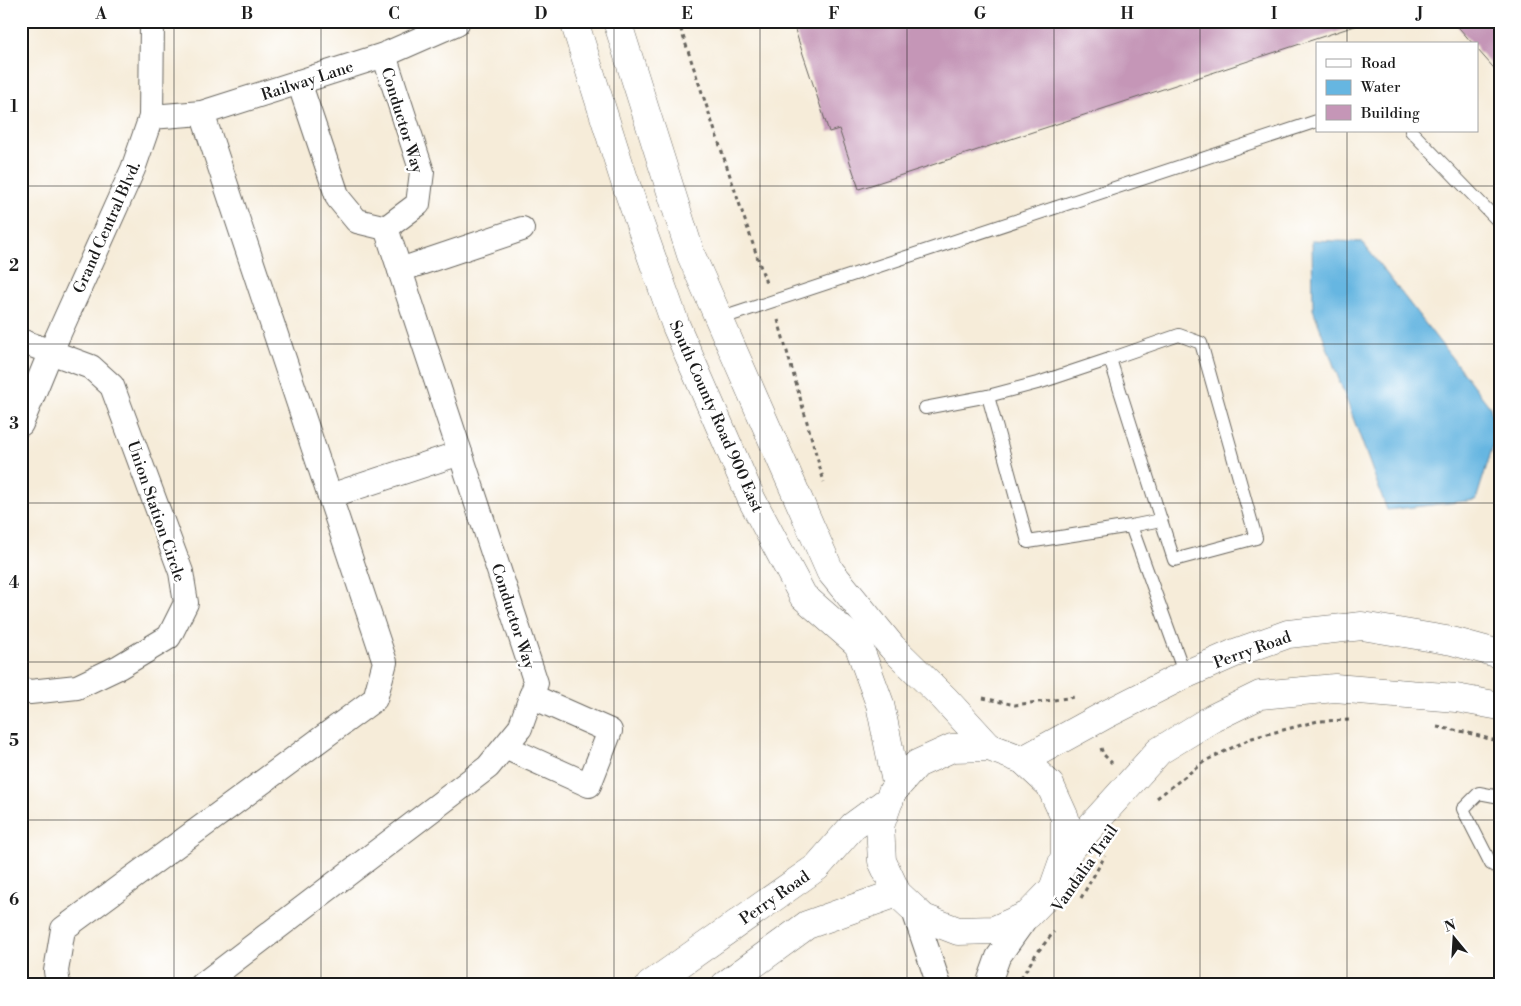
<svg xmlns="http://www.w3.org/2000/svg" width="1521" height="1006" viewBox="0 0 1521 1006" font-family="'Libre Bodoni',serif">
<rect width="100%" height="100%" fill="#fff"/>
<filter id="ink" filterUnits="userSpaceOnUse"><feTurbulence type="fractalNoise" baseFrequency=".02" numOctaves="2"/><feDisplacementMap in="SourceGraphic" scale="10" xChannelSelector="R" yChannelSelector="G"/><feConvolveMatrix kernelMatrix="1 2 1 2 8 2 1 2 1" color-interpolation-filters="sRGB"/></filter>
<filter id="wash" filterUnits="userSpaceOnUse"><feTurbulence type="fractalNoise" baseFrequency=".0096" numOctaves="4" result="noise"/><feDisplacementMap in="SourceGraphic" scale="20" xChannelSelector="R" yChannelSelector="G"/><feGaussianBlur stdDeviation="1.12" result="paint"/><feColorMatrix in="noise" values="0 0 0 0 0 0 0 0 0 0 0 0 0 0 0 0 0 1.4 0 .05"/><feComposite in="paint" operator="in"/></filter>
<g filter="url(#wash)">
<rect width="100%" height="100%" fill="#f6ecd9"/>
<polygon fill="#66b6e1" stroke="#41697e" points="1312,240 1362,242 1490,407 1496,436 1476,500 1387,510 1313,309"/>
<g id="blocks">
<g fill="#c596b7">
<polygon points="792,21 1366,21 1367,22 859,189 839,129 829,132"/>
<polygon points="1453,21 1500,21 1500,75 1477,49 1477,44 1473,44"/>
</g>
</g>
</g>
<g filter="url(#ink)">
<use href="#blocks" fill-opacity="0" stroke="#68655e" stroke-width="1"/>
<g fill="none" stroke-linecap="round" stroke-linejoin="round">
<g stroke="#68655e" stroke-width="14">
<g id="service">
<polyline points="1411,131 1500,223"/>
<polyline points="719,319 1317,121"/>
<polyline points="1110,359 1179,335 1201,343 1256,538 1174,560 1161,520"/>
<polyline points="925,408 988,396"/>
<polyline points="1131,526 1161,520 1110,359 1041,382 988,396 1028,542 1131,526 1185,675"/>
<polyline points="1500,797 1479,793 1463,809 1491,864 1500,869"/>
</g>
</g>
<g stroke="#68655e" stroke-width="26">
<g id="minor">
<polyline points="299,82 338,198 357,221 386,228 418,204 422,172 384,55"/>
<polyline points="151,117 202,113 384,55 457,23"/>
<polyline points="400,270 522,229"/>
<polyline points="21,341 91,367 112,386 181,572 186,603 169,637 119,667 77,687 30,692 21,690"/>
<polyline points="21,424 51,351 133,169 151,117 152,21"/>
<polyline points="330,496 460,453"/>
<polyline points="505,747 589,785 610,731 531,696"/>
<polyline points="913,908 939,985"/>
<polyline points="58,985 56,971 63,929 375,699 385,662 202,113"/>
<polyline points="202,985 488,767 520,728 536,683 386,228"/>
<polyline points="988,985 998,957 1028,915"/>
</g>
</g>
<g stroke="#68655e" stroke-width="29">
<g id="tertiary">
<polyline points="574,21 624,179 676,326 752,500 803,596 858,644 880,704 897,787"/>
<polyline points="617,21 691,255 830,571 892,647 945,699 989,747"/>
<polyline points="1023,760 1107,714 1180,677 1235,653 1288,634 1362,626 1452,641 1500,654"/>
<polyline points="1065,855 1065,818 1050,785 1023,760 989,747 952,748 917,764 892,792 880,826 882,861 897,893 913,908 924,918 958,931 994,930 1028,915 1053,889 1065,855 1159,751 1213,718 1260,695 1335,688 1456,698 1500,706"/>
<polyline points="650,985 817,867 853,826 890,799"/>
<polyline points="725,985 807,925 897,893"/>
</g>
</g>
<g stroke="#68655e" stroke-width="3" stroke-dasharray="4 4" stroke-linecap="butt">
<polyline points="678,21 766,283"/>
<polyline points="778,320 824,482"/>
<polyline points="983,698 1015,705 1076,697"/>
<polyline points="1437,727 1465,732 1500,742"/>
<polyline points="1101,748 1103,754 1112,763"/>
<polyline points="1157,798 1205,761 1252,738 1318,721 1349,720"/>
<polyline points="1081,898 1105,856"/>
<polyline points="1021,978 1036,954 1054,932"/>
</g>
<use href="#service" stroke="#fff" stroke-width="12"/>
<use href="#minor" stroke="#fff" stroke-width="24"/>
<use href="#tertiary" stroke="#fff" stroke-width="28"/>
</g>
</g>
<path fill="none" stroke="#1c1c1c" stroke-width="1" stroke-opacity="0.55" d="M174 21V985M321 21V985M467 21V985M614 21V985M760 21V985M907 21V985M1054 21V985M1200 21V985M1347 21V44M1347 131V985M21 186H1500M21 344H1500M21 503H1500M21 662H1500M21 820H1500"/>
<g text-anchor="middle" stroke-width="5" stroke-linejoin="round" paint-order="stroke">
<g font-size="16" fill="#1c1c1c" stroke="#fff">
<text transform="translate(307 80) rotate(-18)" y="6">Railway Lane</text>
<text transform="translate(403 120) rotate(73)" y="6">Conductor Way</text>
<text transform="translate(106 227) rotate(-66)" y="6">Grand Central Blvd.</text>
<text transform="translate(717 416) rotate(66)" y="6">South County Road 900 East</text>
<text transform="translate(157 511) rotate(71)" y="6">Union Station Circle</text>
<text transform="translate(514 616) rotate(72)" y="6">Conductor Way</text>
<text transform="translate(1252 649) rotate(-20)" y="6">Perry Road</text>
<text transform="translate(1084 868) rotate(-55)" y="6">Vandalia Trail</text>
<text transform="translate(774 897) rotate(-35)" y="6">Perry Road</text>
</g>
</g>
<rect width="1521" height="1006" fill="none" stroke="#fff" stroke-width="55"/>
<rect x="1316" y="42" width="162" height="90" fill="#ffffff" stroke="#a4a4a4"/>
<rect x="1326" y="59" width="25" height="8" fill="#ffffff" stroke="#a4a4a4"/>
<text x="1361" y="68" font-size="15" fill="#1c1c1c">Road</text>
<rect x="1326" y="80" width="25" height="15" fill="#66b6e1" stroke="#a4a4a4"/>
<text x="1361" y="92" font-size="15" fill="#1c1c1c">Water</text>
<rect x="1326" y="105" width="25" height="15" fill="#c596b7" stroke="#a4a4a4"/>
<text x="1361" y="118" font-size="15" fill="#1c1c1c">Building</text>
<g transform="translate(1454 938) rotate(342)" stroke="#ffffff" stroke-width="4" paint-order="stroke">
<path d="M0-4L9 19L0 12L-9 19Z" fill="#1c1c1c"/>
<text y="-8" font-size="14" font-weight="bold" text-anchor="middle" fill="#1c1c1c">N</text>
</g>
<rect x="28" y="28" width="1466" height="950" fill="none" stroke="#1c1c1c" stroke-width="2"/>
<g font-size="16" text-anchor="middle" font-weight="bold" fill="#1c1c1c">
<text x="101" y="19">A</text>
<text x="247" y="19">B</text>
<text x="394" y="19">C</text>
<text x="541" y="19">D</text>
<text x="687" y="19">E</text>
<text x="834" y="19">F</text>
<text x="980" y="19">G</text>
<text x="1127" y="19">H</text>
<text x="1274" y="19">I</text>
<text x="1420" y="19">J</text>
<text x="14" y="112">1</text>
<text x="14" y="271">2</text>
<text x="14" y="429">3</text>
<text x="14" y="588">4</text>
<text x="14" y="746">5</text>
<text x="14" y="905">6</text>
</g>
</svg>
